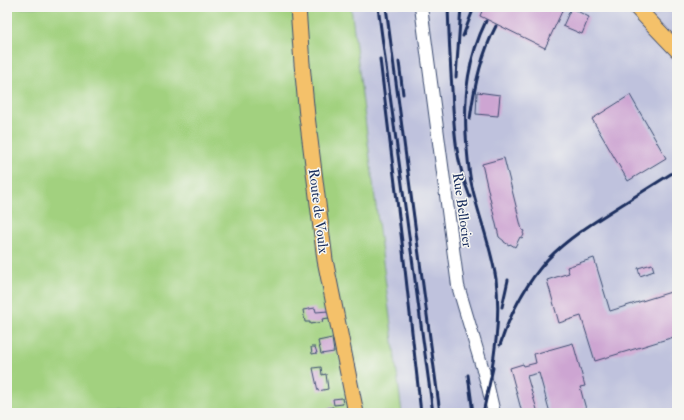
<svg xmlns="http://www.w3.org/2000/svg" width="684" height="420" viewBox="0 0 684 420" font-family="'IM FELL Double Pica',serif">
<rect width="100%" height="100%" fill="#f6f6f2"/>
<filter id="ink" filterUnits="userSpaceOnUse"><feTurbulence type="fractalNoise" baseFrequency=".025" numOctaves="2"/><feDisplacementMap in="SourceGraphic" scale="8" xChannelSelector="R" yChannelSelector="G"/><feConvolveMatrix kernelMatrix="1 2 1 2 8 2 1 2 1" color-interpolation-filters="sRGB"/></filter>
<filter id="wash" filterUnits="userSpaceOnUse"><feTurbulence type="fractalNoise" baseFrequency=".012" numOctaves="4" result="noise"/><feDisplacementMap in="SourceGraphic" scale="16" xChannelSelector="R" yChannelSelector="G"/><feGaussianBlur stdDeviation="0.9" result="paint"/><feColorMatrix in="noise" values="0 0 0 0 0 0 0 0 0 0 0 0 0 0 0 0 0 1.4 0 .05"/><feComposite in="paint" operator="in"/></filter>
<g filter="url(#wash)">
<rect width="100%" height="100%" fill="#eeebd8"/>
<polygon fill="#bfc2dd" points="351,7 677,7 677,413 402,413"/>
<polygon fill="#a2d17f" stroke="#5e806e" points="7,7 351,7 402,413 7,413"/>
<g id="blocks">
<g fill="#cda5d2">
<polygon points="474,7 564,7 545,48 480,16 482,11"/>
<polygon points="571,8 589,17 582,34 563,26"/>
<polygon points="477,92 500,95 498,116 476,114"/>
<polygon points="630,95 666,158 628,181 592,119"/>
<polygon points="504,158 522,230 524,231 523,233 524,235 522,238 520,237 515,247 510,244 509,245 504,242 504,241 499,237 482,164"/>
<polygon points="677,210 677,221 676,221 674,211"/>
<polygon points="594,258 610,311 674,291 677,302 677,336 595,361 581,316 559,323 547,280 569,273 567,267"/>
<polygon points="652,264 654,271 640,276 638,268"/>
<polygon points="315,308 316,312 328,311 329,318 322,319 323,322 310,324 310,322 305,322 303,310"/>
<polygon points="332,338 334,352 321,354 318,341"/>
<polygon points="573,343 585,386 580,387 587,413 550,413 539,373 527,376 538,413 522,413 510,368 523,364 524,366 536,363 534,354"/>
<polygon points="311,347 315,347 317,353 312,354"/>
<polygon points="321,367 322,375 326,374 328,389 318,391 313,368"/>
<polygon points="342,398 343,404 334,405 333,399"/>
<polygon points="333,407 334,413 324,413 324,409"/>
</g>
</g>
</g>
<g filter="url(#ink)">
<use href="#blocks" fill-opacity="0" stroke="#3b4b70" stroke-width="1"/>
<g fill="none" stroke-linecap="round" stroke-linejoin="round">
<g stroke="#3b4b70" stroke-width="14">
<polyline id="minor" points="421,7 458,286 488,387 494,413"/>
</g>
<g stroke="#3b4b70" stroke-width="17">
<g id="major">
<polyline points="298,7 302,64 307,116 325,260 356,413"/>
<polyline points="636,7 677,50"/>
</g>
</g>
<use href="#minor" stroke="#fff" stroke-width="12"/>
<use href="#major" stroke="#f4c16a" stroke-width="15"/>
<g stroke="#1b2f5e" stroke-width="3">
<polyline points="378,7 433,413"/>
<polyline points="386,7 440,413"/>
<path d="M448 7C449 34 450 62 452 89 454 130 455 159 470 197"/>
<path d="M486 21C468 58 464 93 466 134 467 150 468 166 471 182 478 215 491 246 496 279 500 311 497 342 491 373"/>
<polyline points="463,36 473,10"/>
<polyline points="380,59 402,242 421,413"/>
<polyline points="399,62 403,94"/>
<polyline points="456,77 461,7"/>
<path d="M470 119C474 87 481 55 496 26"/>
<polyline points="502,307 508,280"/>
<path d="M500 345C510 314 525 285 547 260 567 239 591 224 615 209 636 196 656 183 677 170"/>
<polyline points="468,375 473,413"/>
<polyline points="483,413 493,368"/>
</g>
</g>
</g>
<g text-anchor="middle" stroke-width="3" stroke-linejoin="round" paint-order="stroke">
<g font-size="14" fill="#1b2f5e" stroke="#f6f6f2">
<text transform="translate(463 210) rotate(82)" y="5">Rue Bellocier</text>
<text transform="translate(319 211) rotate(83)" y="5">Route de Voulx</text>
</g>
</g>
<rect width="684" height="420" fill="none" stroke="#f6f6f2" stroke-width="24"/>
</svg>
